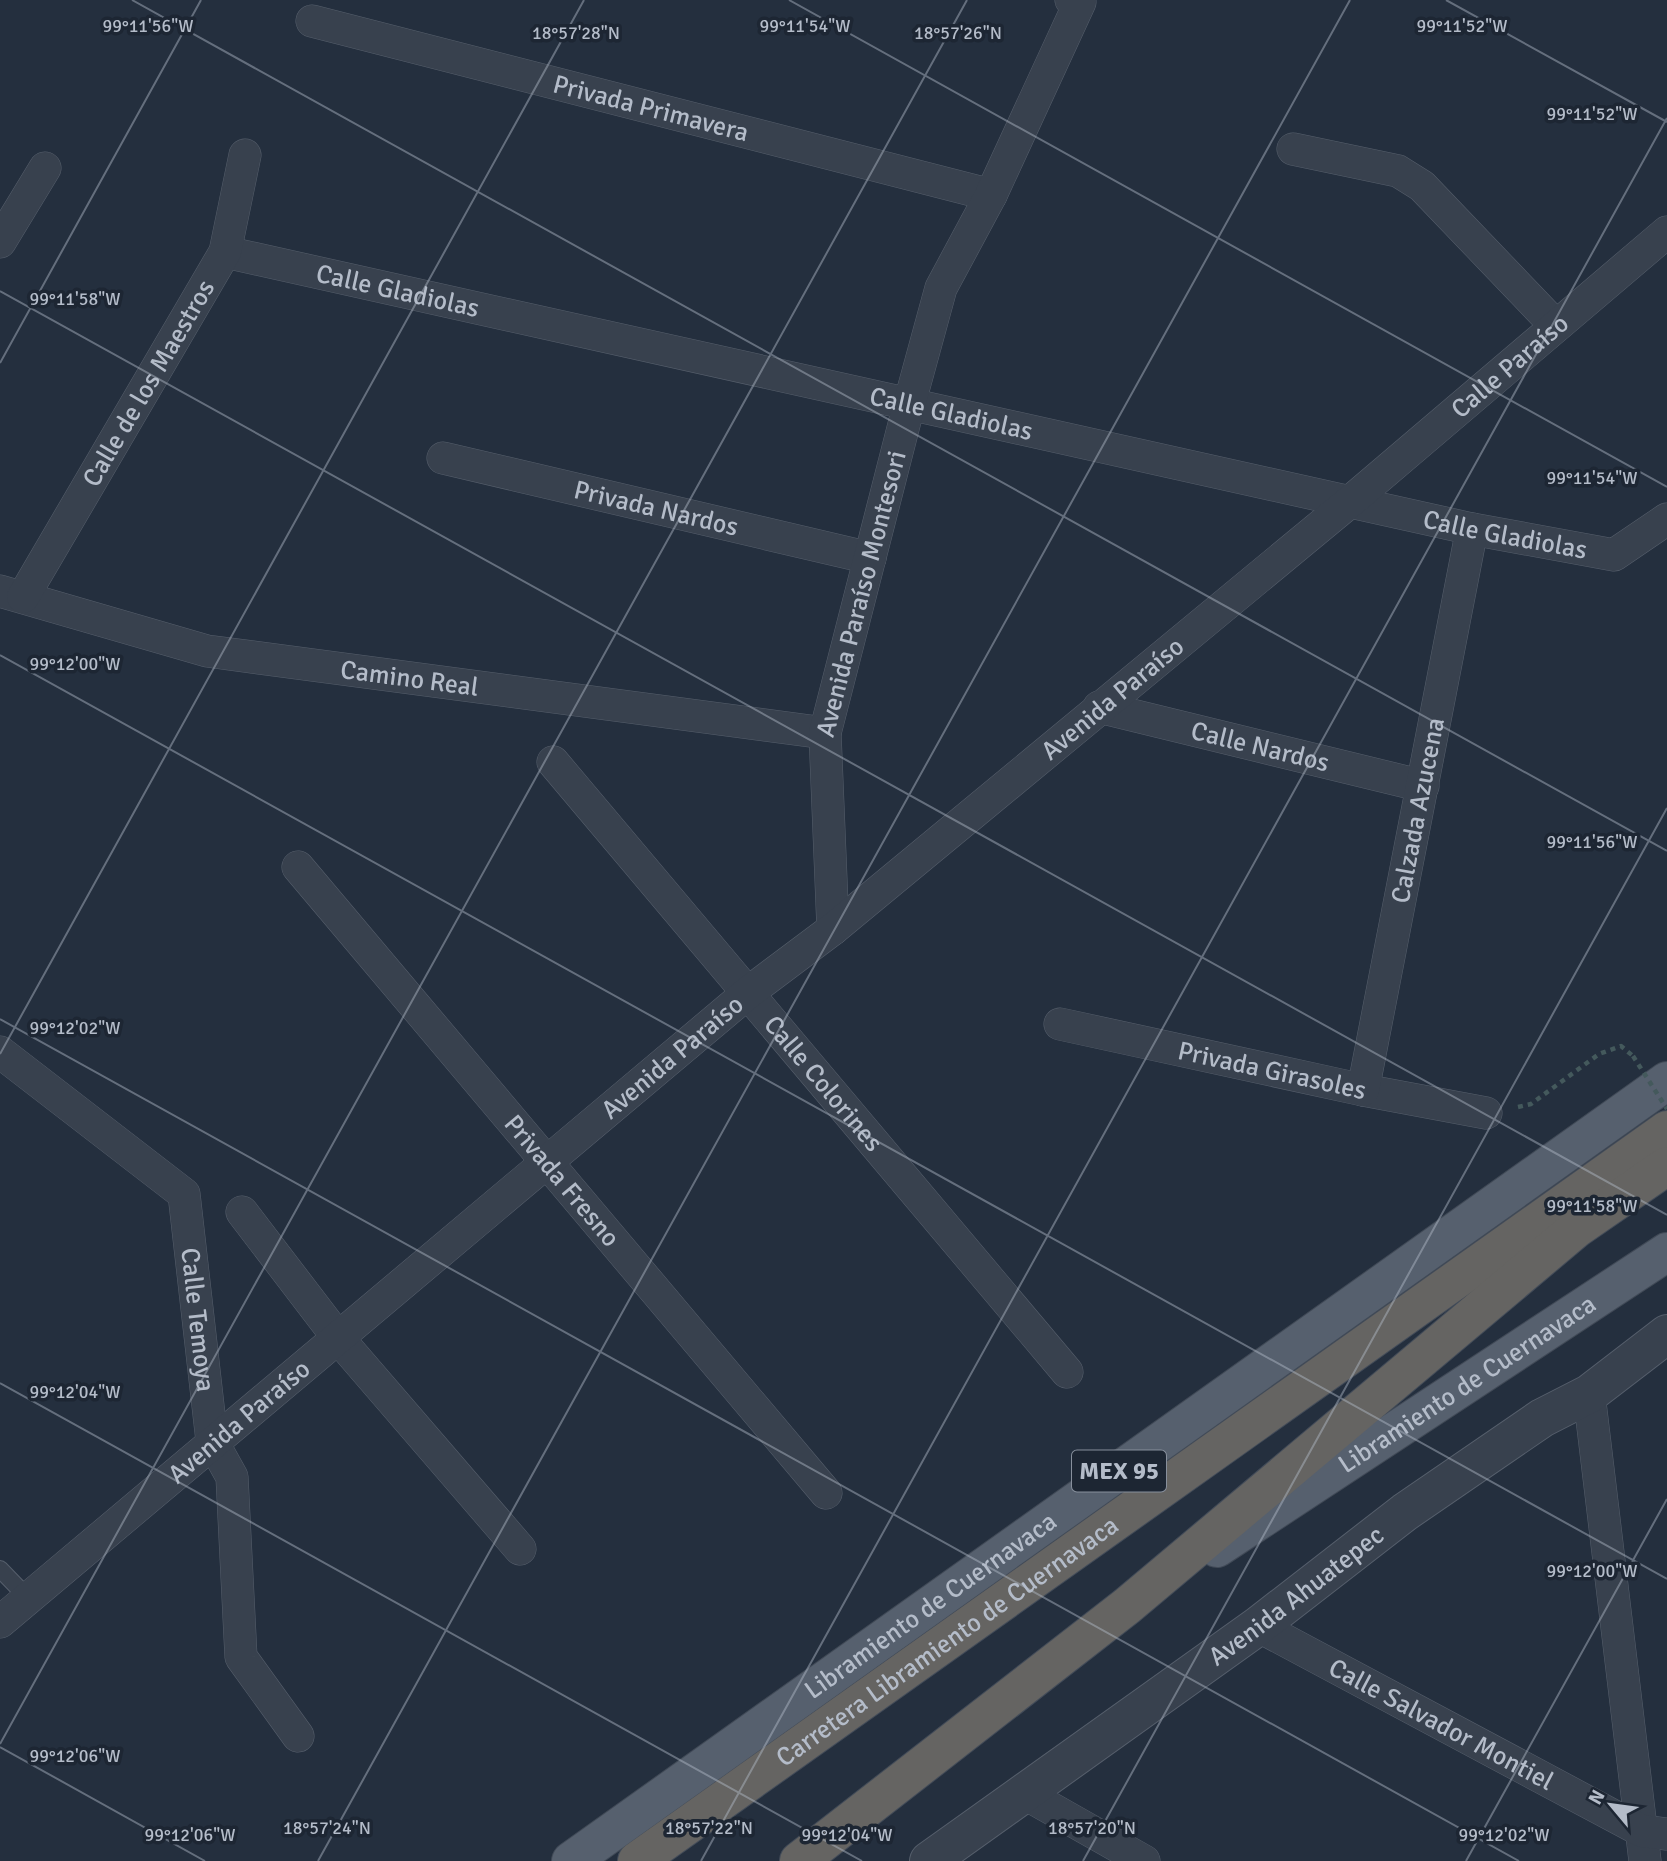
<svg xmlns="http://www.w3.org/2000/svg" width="1667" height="1861" viewBox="0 0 1667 1861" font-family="Signika,sans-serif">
<rect width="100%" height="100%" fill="#242f3e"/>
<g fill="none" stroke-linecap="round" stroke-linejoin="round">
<g stroke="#565f6c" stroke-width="18">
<polyline id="service" points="0,1569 28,1598"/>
</g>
<g stroke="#565f6c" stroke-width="33">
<g id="minor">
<path id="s1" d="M312 21 991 195"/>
<polyline points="1293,149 1398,171 1422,186 1556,326"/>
<polyline points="0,242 45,168"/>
<path id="s2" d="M225 252 1472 529 1614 555 1667 519"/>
<path id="s3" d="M443 458 870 558"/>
<path id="s4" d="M0 591 207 651 825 733"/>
<path id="s5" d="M23 597 225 252 245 155"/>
<path id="s6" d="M1099 707 1423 786"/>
<path id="s7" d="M553 762 1067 1372"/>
<path id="s8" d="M298 867 826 1493"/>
<path id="s9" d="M833 929 825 733 909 405 941 288 991 195 1080 2 1071 0"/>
<path id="s10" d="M1060 1024 1363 1090 1486 1113"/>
<path id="s11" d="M0 1052 184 1194 212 1441 232 1477 241 1657 298 1736"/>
<path id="s12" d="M1363 1090 1472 529"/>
<polyline points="242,1212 339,1339 520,1549"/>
<polyline points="1589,1394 1645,1861"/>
<path id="s13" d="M0 1622 749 992 833 929 1352 500 1667 232"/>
<path id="s14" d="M1258 1626 1642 1831 1667 1834"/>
<polyline points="1022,1792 1144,1861"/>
</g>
</g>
<g stroke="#565f6c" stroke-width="40">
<g id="tertiary">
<path id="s15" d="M929 1861 1258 1626 1405 1512 1542 1418 1589 1394 1667 1334"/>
</g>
</g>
<g stroke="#414a57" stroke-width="40">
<g id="primary">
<path id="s16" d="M1217 1548 1667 1252"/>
<path id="s17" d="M571 1861 1667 1081"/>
</g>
</g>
<g stroke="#434c59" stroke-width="40">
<g id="trunk">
<path id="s18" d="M637 1861 1667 1130"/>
<polyline points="799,1861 1127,1606 1577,1228 1667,1166"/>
</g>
</g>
<polyline stroke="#44595c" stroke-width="4.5" stroke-dasharray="5 5" stroke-linecap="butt" points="1518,1107 1531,1104 1599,1054 1621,1046 1633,1056"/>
<use href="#service" stroke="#38414e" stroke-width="16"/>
<use href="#minor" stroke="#38414e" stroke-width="32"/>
<use href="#tertiary" stroke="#38414e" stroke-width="38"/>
<use href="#primary" stroke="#56606e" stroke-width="38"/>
<use href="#trunk" stroke="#656462" stroke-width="38"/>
<polyline stroke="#44595c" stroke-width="4.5" stroke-dasharray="5 5" stroke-linecap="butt" points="1633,1056 1667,1109"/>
</g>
<path fill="none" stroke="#b4bcc9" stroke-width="2" stroke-opacity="0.45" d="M132 0 1667 851M789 0 1667 487M1446 0 1667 122M0 291 1667 1215M0 363 201 0M0 655 1667 1579M0 1019 1519 1861M0 1054 584 0M0 1383 862 1861M0 1744 967 0M0 1747 205 1861M318 1861 1350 0M701 1861 1667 118M1083 1861 1667 808M1466 1861 1667 1499"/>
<g text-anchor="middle" stroke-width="7" stroke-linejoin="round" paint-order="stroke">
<rect fill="#1d2633" stroke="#878f9c" stroke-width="2" x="1072" y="1450.5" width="94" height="41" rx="5"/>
<g font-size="24" font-weight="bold" fill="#b4bcc9">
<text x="1119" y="1479">MEX 95</text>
</g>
<g font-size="26" fill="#b4bcc9" stroke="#1d2633">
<text dy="9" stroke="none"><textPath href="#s1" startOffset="350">Privada Primavera</textPath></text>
<text dy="9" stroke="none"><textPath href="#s2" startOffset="177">Calle Gladiolas</textPath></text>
<text dy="9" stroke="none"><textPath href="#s13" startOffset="1964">Calle Paraíso</textPath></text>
<text dy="9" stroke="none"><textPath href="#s5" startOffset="248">Calle de los Maestros</textPath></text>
<text dy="9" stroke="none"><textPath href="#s2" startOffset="744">Calle Gladiolas</textPath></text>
<text dy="9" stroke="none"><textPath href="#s3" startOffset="219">Privada Nardos</textPath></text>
<text dy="9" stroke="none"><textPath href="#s2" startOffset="1311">Calle Gladiolas</textPath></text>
<text dy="9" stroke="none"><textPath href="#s9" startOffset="340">Avenida Paraíso Montesori</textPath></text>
<text dy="9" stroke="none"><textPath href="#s4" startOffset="420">Camino Real</textPath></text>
<text dy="9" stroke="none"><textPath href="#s13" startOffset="1446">Avenida Paraíso</textPath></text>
<text dy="9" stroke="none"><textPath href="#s6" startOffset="166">Calle Nardos</textPath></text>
<text dy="9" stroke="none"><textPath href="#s12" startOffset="285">Calzada Azucena</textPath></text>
<text dy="9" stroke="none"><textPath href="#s13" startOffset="878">Avenida Paraíso</textPath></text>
<text dy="9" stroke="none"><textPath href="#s10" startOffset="217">Privada Girasoles</textPath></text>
<text dy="9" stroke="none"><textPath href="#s7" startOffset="420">Calle Colorines</textPath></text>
<text dy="9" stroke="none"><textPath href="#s8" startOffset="410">Privada Fresno</textPath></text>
<text dy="9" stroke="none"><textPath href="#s11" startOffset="359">Calle Temoya</textPath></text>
<text dy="9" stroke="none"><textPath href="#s16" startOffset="299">Libramiento de Cuernavaca</textPath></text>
<text dy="9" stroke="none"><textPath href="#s13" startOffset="312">Avenida Paraíso</textPath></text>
<text dy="9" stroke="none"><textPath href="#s15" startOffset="453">Avenida Ahuatepec</textPath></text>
<text dy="9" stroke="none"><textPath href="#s17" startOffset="441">Libramiento de Cuernavaca</textPath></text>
<text dy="9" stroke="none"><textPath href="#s18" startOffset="380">Carretera Libramiento de Cuernavaca</textPath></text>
<text dy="9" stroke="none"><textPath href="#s14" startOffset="208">Calle Salvador Montiel</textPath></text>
</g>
</g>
<g font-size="18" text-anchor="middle" fill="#b4bcc9" stroke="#1d2633" stroke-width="7" stroke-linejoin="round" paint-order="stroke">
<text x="148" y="32">99°11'56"W</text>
<text x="805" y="32">99°11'54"W</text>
<text x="1462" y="32">99°11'52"W</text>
<text x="576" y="39">18°57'28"N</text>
<text x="958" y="39">18°57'26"N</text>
<text x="1592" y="120">99°11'52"W</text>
<text x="75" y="305">99°11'58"W</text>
<text x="1592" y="484">99°11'54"W</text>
<text x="75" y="670">99°12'00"W</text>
<text x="1592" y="848">99°11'56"W</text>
<text x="75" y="1034">99°12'02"W</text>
<text x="1592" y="1212">99°11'58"W</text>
<text x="75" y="1398">99°12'04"W</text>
<text x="1592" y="1577">99°12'00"W</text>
<text x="75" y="1762">99°12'06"W</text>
<text x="327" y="1834">18°57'24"N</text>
<text x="709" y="1834">18°57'22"N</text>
<text x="1092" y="1834">18°57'20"N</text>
<text x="190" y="1841">99°12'06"W</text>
<text x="847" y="1841">99°12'04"W</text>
<text x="1504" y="1841">99°12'02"W</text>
</g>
<g transform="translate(1611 1805) rotate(299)" stroke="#1d2633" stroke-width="5" paint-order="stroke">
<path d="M0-5L12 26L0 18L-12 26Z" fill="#b4bcc9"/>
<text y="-10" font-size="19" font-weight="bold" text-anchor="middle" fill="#b4bcc9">N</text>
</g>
</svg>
